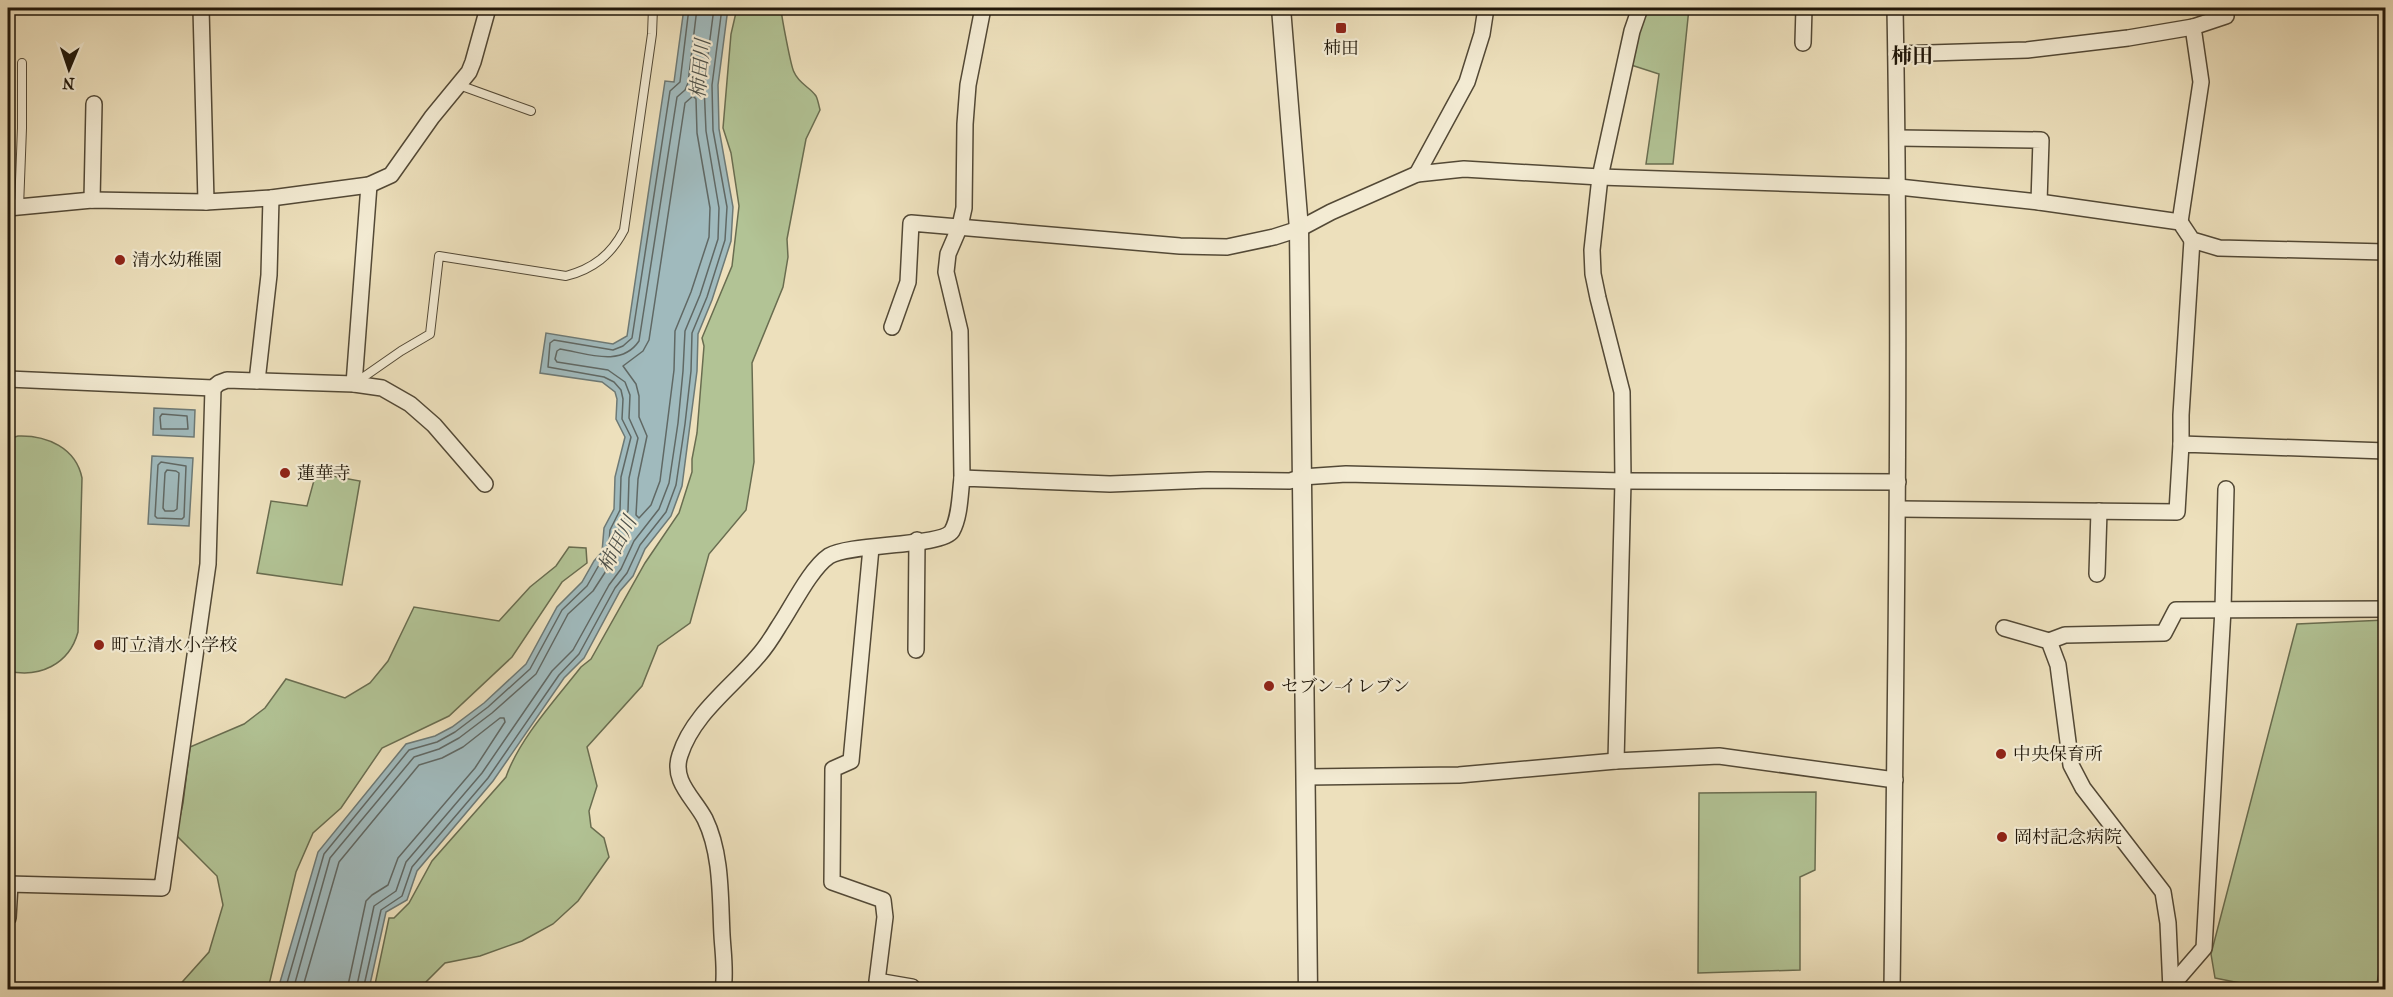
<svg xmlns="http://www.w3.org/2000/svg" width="2393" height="997" viewBox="0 0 2393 997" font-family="'IM FELL French Canon','Noto Serif JP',serif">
<rect width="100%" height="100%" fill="#ede0bc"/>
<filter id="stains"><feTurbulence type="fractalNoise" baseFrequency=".00333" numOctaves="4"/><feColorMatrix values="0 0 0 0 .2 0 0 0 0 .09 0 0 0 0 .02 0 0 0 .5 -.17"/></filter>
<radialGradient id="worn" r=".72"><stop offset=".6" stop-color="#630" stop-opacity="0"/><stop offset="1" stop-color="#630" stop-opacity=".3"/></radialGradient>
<g fill="#b2c395" stroke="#696d50" stroke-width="1.5">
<path d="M737 8H781C781 14 791 67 794 72 799 84 810 87 816 96 818 100 819 106 820 110L806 139 787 239 788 257 783 287 752 363 754 462 746 510 709 554 690 623 658 646 642 686 587 747 597 786 589 811 591 827 604 838 609 857 578 901 553 924 522 941 480 956 445 963 426 982 424 989H374L389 918H394L409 903 432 861 506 777C519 739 556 699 581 667L591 659 645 563 679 513 692 472V459L697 433 704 346 702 338 732 266 739 206 731 153 723 128 731 34Z"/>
<polygon points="1646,8 1689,8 1673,164 1646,164 1659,74 1628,64"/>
<path d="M18 436C47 435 76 448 82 478L78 632C69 665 39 678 8 671V439Z"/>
<polygon points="316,473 360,481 342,585 257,573 271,501 307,506"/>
<polygon points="569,547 586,548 587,563 562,582 512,657 449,716 382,748 341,808 313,833 296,872 268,989 175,990 209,952 223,905 217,876 176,835 183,803 190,747 244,724 265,708 286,679 345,698 370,683 388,661 414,607 499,621 530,587 556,566"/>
<path d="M2385 620 2386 933 2376 989C2322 990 2268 990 2215 978L2211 954 2297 624Z"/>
<polygon points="1816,792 1815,870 1800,877 1800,970 1698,973 1699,793"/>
</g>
<g fill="#a0babd" stroke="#6d7975" stroke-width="1.5">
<polygon points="684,8 728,8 718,85 719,129 733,207 731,241 712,300 698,334 697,371 682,486 671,516 645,549 633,576 620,591 584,658 564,678 493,781 417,871 407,900 386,912 369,989 278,989 318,852 406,744 435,736 452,727 484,703 526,664 557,607 582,582 594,561 602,552 604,528 614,509 615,477 625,437 616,419 617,399 615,392 602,382 540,373 546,333 613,344 627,336 665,81 674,82"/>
<polygon points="154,408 195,410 194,437 153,435"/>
<polygon points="152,456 193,458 189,526 148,524"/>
</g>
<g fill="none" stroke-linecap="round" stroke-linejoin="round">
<g stroke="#606864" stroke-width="1.5">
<polygon points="693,96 696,99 697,133 710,208 709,237 691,292 675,331 674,370 660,481 651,505 639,518 636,515 638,479 647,436 639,417 639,396 636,384 623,366 643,351 649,340 685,103"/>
<polygon points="162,414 187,416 188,429 161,429 160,417"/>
<polygon points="161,462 186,466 184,517 182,519 157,518 155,516 158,465"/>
<polygon points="167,470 176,471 179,473 177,509 174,511 165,511 163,508 165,473"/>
<polyline points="285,990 324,854 409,750 437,742 455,732 488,707 530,669 562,610 587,586 599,565 608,554 610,530 620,510 621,477 631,437 622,419 623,399 621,390 614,382 604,377 548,367 550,343 554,340 613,350 623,346 632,338 670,91 680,82 689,8"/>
<path d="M293 990 330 858 414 757 439 749 459 738 492 713 536 674 568 614 593 591 615 557 618 531 628 511 629 478 638 438 629 418 630 395 625 382 608 370 557 362 555 359 557 351 560 349C586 353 621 368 639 341L677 97 685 90 688 83 697 8"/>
<polyline points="302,990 339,862 419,765 442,758 463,747 500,718 504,718 505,722 475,768 398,858 388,885 372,895 366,901 347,990"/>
<polyline points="356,990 374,906 396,891 406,862 482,773 552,671 573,650 609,585 621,569 634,541 659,509 669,483 678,423 683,371 685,331 700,295 718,239 719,208 706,131 704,85 714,8"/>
<polyline points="363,990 381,910 402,896 412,867 488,778 559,675 579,654 615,588 627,573 640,545 666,512 676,485 685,424 691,371 692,333 707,297 725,240 727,207 713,130 712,85 722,8"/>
</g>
<g stroke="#534936" stroke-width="10">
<g id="service">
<polyline points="459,85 531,111"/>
<polyline points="19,207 22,128 22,63"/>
<path d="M355 383 401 351 430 334 439 256 566 276C593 269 611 255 624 230L652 34 653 8"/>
</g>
</g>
<g stroke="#534936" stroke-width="18">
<g id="minor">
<polyline points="201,8 206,202"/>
<polyline points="1803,43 1804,8"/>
<polyline points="1896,54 2027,50 2128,38 2193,27"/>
<polyline points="1898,138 2041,140 2039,202"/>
<polyline points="1417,174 1467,82 1482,34 1486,8"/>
<polyline points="92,200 94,104"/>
<polyline points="8,208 92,200 206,202 271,198 369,185 391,175 432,117 469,72 473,62 488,8"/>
<polyline points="2180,222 2201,82 2193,27 2226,16 2223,8"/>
<polyline points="892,327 908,282 911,223 1180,246 1227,247 1274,237 1299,229 1331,212 1417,174 1464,169 1600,177 1899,187 2039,202 2180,222 2192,240 2219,248 2386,252"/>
<polyline points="8,379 213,388 219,383 227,380 354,384 382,388 410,404 434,425 485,484"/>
<polyline points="257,381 269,275 271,198"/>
<polyline points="354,384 369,185"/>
<polyline points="2181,444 2181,415 2192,240"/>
<polyline points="962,478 960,331 946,272 948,254 960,226 964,208 965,124 968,85 983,8"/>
<polyline points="1899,509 2177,512 2181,444 2386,451"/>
<polyline points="871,548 851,761 833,769 832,882 883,900 885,917 877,981 912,987 912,990"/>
<polyline points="2097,574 2099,511"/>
<polyline points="2004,628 2049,641 2058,665 2071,765 2083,788 2163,892 2168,923 2171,990"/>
<polyline points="2049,641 2065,635 2164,633 2176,610 2386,609"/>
<polyline points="916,650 917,540"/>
<polyline points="1616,761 1623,481 1622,392 1598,298 1593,274 1592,250 1600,177 1632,31 1640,8"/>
<polyline points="1306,777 1459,775 1616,761 1719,756 1895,780"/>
<polyline points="8,884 162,888 208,564 213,388"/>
<polyline points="8,918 10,884"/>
<polyline points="2172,985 2204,948 2223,609 2226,489"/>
<path d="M723 990C726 972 723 953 722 935 720 898 722 854 705 819 694 798 671 781 680 755 693 714 732 687 758 656 766 647 773 636 779 626 792 607 810 569 829 556 850 543 942 547 952 531 960 517 960 494 962 478L1110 484 1208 480 1290 481 1302 477 1346 474 1623 481 1898 482"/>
<path d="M1892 990C1896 662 1901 335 1895 8"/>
</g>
</g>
<g stroke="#534936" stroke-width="21">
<polyline id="tertiary" points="1281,8 1299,229 1308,990"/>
</g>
<use href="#service" stroke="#f3ebd3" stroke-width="8"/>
<use href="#minor" stroke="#f3ebd3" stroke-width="15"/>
<use href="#tertiary" stroke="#f3ebd3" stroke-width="18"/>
</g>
<g fill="#8f2418" stroke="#f3ebd3" stroke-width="2">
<rect x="1335" y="22" width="12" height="12" rx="3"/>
<circle cx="120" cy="260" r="6"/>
<circle cx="285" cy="473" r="6"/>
<circle cx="99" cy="645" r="6"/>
<circle cx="1269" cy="686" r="6"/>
<circle cx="2001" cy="754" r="6"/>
<circle cx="2002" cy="837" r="6"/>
</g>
<g text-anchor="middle" stroke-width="4.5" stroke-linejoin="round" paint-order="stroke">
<g font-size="18" fill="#20170a" stroke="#f3ebd3" text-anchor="start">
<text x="1341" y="54" text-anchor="middle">柿田</text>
<text x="132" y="266">清水幼稚園</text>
<text x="297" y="479">蓮華寺</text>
<text x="111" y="651">町立清水小学校</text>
<text x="1281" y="692">セブン-イレブン</text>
<text x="2013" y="760">中央保育所</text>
<text x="2014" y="843">岡村記念病院</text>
</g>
<g font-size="20" font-style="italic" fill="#4d5049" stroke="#f3ebd3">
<text transform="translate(700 69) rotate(-85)" y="7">柿田川</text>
<text transform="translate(617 544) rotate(-63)" y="7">柿田川</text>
</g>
<g font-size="21" font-weight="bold" fill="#20170a" stroke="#f3ebd3">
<text x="1912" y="63">柿田</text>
</g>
</g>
<rect width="2393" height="997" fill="none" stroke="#ede0bc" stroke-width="30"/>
<rect x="9" y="9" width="2375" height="979" fill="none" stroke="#20170a" stroke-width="3"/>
<rect x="15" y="15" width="2363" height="967" fill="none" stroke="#20170a" stroke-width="1.5"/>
<g transform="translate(69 69) rotate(182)" stroke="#f3ebd3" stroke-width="4.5" paint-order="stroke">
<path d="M0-4.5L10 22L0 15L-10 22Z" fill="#20170a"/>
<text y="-9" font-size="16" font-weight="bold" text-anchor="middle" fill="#20170a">N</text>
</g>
<rect width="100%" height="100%" filter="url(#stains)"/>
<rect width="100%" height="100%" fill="url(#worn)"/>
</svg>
